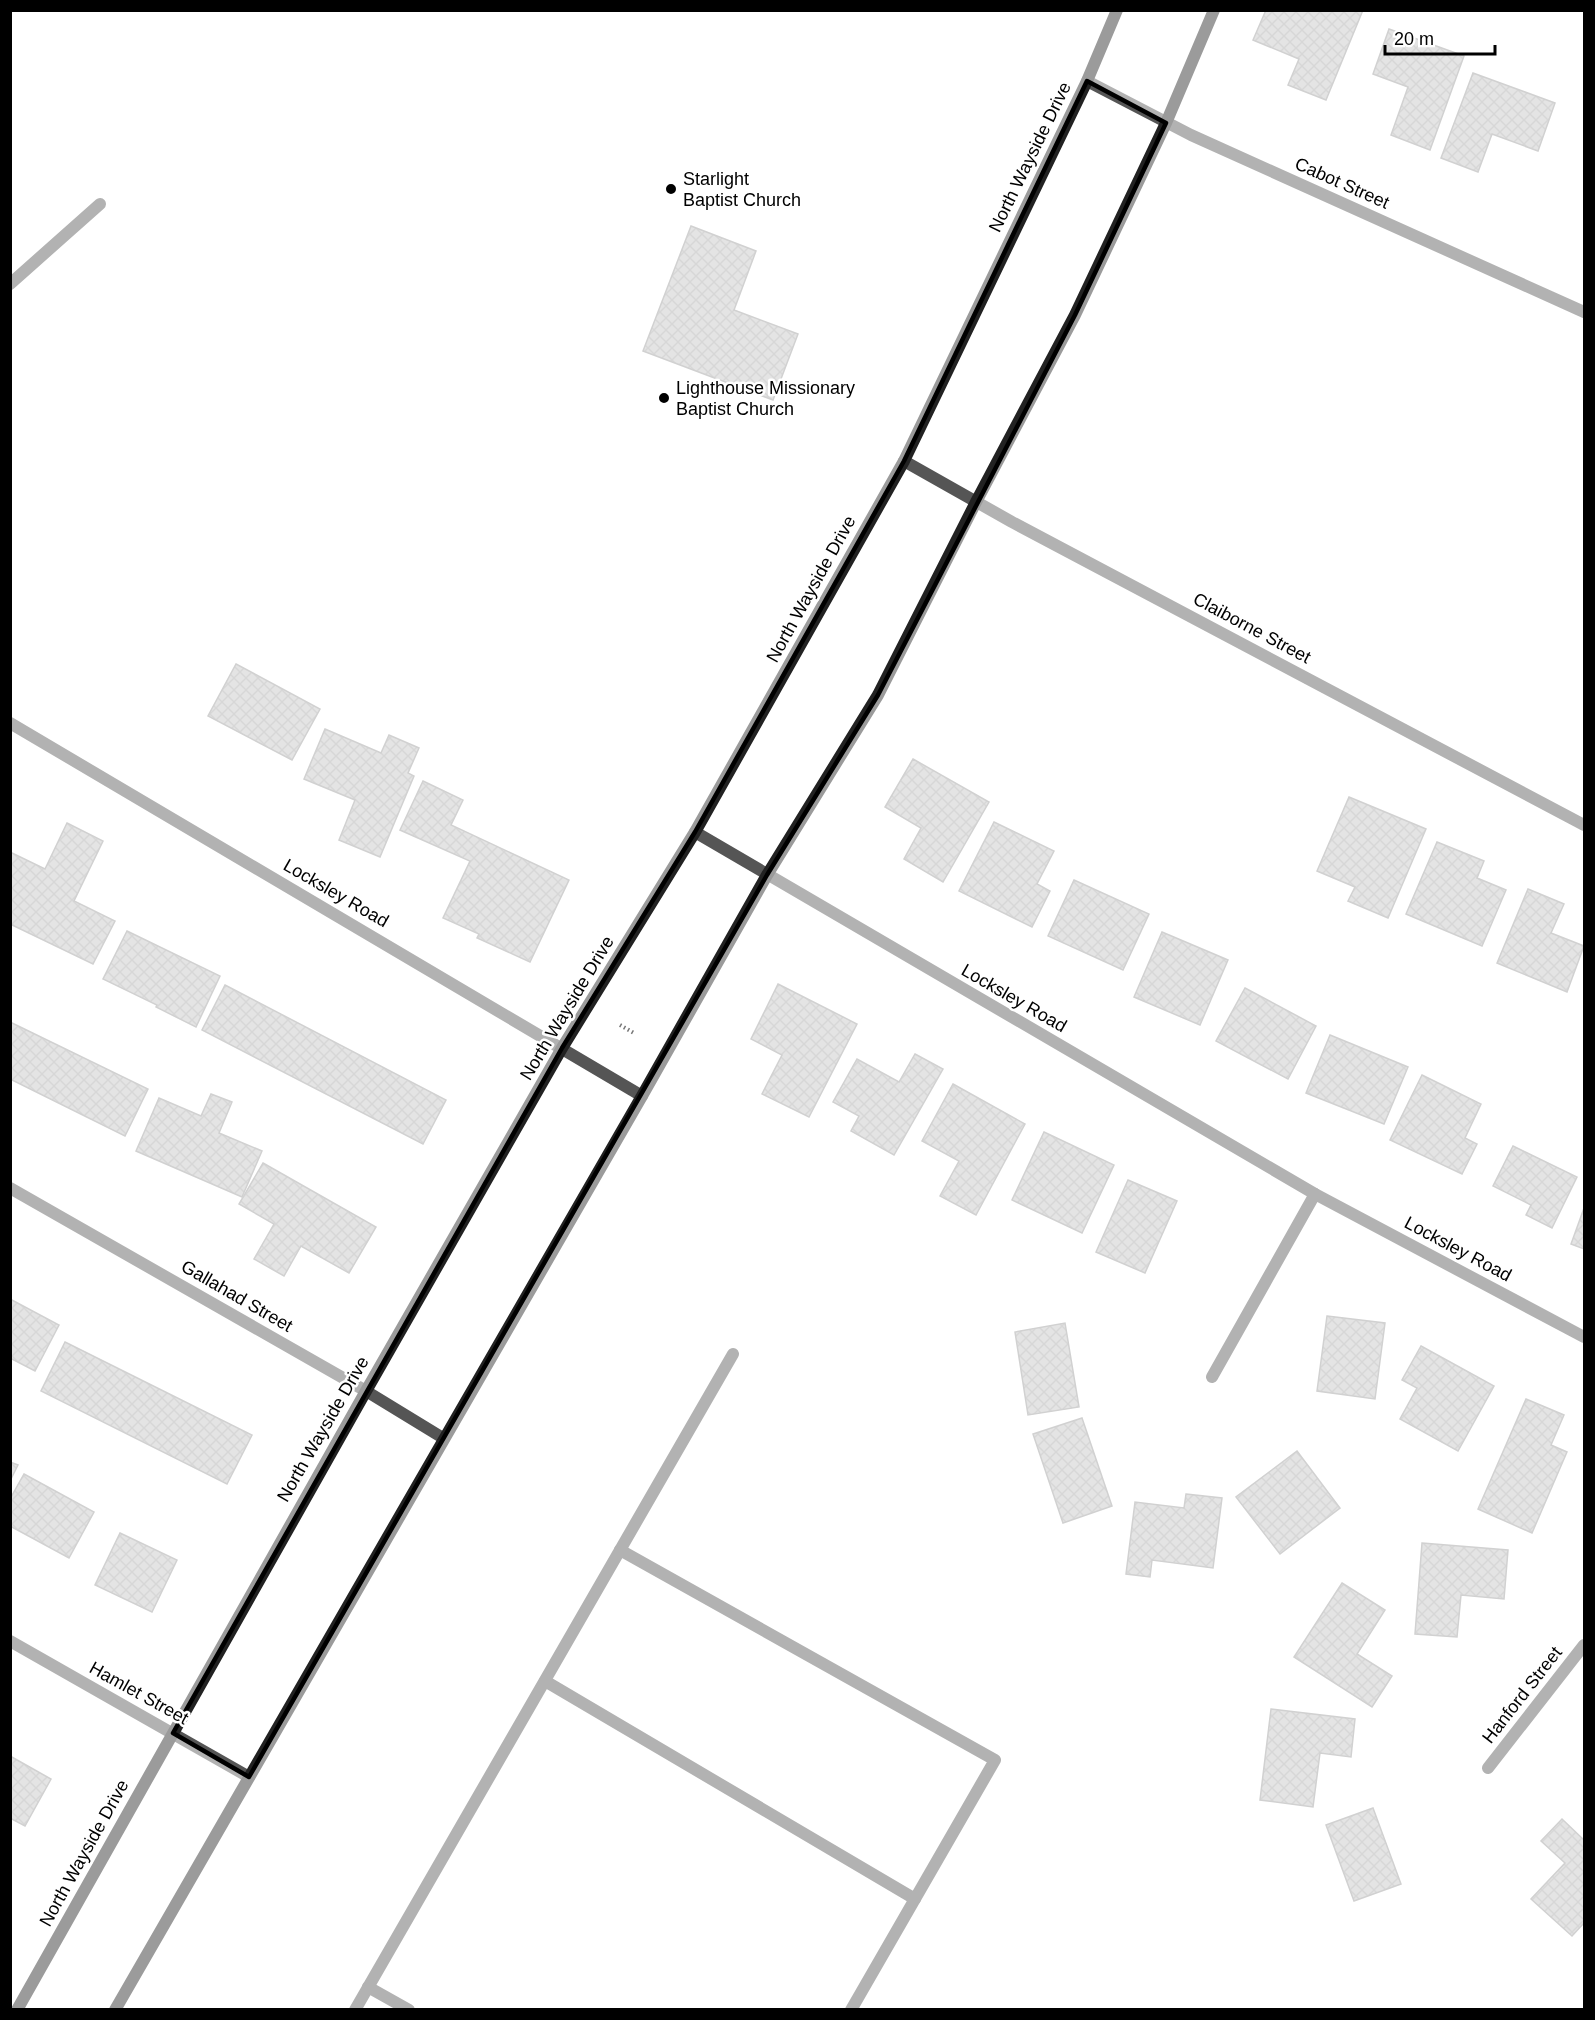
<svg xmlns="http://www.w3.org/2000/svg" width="1595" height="2020" viewBox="0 0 1595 2020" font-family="Helvetica,sans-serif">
<defs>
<pattern id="building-cross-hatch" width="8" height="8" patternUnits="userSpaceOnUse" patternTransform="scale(1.5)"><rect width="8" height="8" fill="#c4c4c4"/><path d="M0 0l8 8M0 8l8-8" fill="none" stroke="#a7a7a7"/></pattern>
</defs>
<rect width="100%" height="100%" fill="#fff"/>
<g fill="url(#building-cross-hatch)" stroke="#999" stroke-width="1.5">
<polygon points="1266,10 1363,10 1326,100 1288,85 1299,59 1253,40"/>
<polygon points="1389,29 1464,56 1430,150 1391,135 1408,87 1373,74"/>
<polygon points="1473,73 1555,103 1538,151 1492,134 1478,172 1441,158"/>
<polygon points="691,226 756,251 734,310 798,334 773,400 643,351"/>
<polygon points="236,664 320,709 292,760 208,716"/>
<polygon points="325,729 381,753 389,735 419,748 408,773 414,776 380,857 339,840 355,800 304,779"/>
<polygon points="913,759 989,802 943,882 904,859 921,828 885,807"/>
<polygon points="423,781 463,800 451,825 569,880 530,962 477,938 479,934 443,918 470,861 400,830"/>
<polygon points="1349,797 1426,829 1388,918 1348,901 1355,887 1317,871"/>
<polygon points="994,822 1054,851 1037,884 1050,891 1032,927 959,891"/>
<polygon points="67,823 103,841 74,901 115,921 93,964 10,924 10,852 45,869"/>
<polygon points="1437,842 1484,861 1477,878 1506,890 1482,946 1406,914"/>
<polygon points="1074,880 1149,914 1123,970 1048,936"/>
<polygon points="1528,889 1564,904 1551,933 1584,946 1567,992 1497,963"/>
<polygon points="127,931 220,976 196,1027 156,1007 157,1005 103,979"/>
<polygon points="1162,932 1228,960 1200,1025 1134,997"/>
<polygon points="778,984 857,1024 809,1117 762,1094 782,1055 751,1039"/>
<polygon points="225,985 446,1100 423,1144 202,1030"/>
<polygon points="1245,988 1316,1026 1288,1079 1216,1041"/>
<polygon points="10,1022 148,1089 125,1136 10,1079"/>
<polygon points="1330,1035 1408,1067 1384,1124 1306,1093"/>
<polygon points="915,1054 943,1069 894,1155 851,1131 859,1116 833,1102 857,1059 899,1082"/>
<polygon points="1422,1075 1481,1104 1465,1138 1477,1144 1462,1174 1390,1140"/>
<polygon points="953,1084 1025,1124 976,1215 940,1196 959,1161 922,1141"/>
<polygon points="211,1094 232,1102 219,1133 262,1151 242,1197 136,1151 159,1098 201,1116"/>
<polygon points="1044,1132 1114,1165 1082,1233 1012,1200"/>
<polygon points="1513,1146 1577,1177 1552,1228 1526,1215 1531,1205 1493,1186"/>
<polygon points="263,1163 376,1227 349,1273 301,1246 284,1276 254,1259 274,1224 239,1204"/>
<polygon points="1128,1180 1177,1201 1145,1273 1096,1252"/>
<polygon points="1584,1208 1584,1249 1571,1244"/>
<polygon points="10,1299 59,1325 35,1371 10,1358"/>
<polygon points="1327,1316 1385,1323 1375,1399 1317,1391"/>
<polygon points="1065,1323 1079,1407 1028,1415 1015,1332"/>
<polygon points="65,1342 252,1435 227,1484 41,1391"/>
<polygon points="1421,1346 1494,1386 1458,1451 1400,1419 1417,1388 1402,1380"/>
<polygon points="1526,1399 1564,1415 1551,1445 1567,1452 1532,1533 1478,1509"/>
<polygon points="1082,1418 1112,1506 1063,1523 1033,1434"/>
<polygon points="1297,1451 1340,1508 1280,1554 1236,1497"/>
<polygon points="10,1462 18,1465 10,1481"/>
<polygon points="24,1474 94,1512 69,1558 10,1526 10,1499"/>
<polygon points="1186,1494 1222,1498 1213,1568 1152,1560 1150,1577 1126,1574 1135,1502 1184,1508"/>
<polygon points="120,1533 177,1560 152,1612 95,1585"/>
<polygon points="1422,1543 1508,1550 1504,1599 1461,1595 1457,1637 1415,1634"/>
<polygon points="1342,1583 1385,1610 1357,1654 1392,1676 1372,1707 1294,1657"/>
<polygon points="1271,1709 1355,1719 1351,1757 1320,1753 1313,1807 1260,1800"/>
<polygon points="10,1756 51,1779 25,1826 10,1818"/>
<polygon points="1373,1808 1401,1884 1354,1901 1326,1825"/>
<polygon points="1562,1819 1584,1840 1584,1923 1572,1936 1531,1899 1565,1863 1541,1841"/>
</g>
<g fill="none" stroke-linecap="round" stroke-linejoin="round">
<polyline stroke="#777" stroke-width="4" stroke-dasharray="1.5 3" stroke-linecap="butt" points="620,1025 634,1033"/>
<g stroke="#555" stroke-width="12">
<polyline points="1087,81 1191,135 1584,312"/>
<polyline points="10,284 100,204"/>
<polyline points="904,461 1012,522 1584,825"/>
<polyline points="10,723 642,1096"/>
<polyline points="695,832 1315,1194 1584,1337"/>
<polyline points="10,1188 366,1391 443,1438"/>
<polyline points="1212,1377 1315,1194"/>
<polyline points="620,1550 995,1760 851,2010"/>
<polyline points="10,1641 249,1777"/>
<polyline points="545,1681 915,1899"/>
<polyline points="1488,1768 1584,1645"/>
<polyline points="368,1987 409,2010"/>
<polyline points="355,2010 733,1354"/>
</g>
<g stroke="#222" stroke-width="12">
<polyline points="17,2010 366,1391 562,1048 695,832 904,461 1087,81 1117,10"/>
<polyline points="115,2010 642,1096 767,875 878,695 976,502 1075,315 1166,123 1214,10"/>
</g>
</g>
<path d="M0 0H1595V2020H0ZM1087 81 1166 123 1075 315 878 695 767 875 249 1777 173 1733 562 1048 695 832 904 461Z" fill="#fff" fill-opacity=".55" fill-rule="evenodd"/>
<path fill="none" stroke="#000" stroke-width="4.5" stroke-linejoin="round" d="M1087 81 1166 123 1075 315 878 695 767 875 249 1777 173 1733 562 1048 695 832 904 461Z"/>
<g fill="#000" stroke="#fff" stroke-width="2">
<circle cx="671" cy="189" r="6"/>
<circle cx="664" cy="398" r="6"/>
</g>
<g text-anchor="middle" stroke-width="5" stroke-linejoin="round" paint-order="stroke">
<g font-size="18" fill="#000" stroke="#fff">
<text transform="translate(1030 157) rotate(-64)" y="6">North Wayside Drive</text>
<text transform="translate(1342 183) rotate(24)" y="6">Cabot Street</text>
<text transform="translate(811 589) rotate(-61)" y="6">North Wayside Drive</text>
<text transform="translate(1252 628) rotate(28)" y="6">Claiborne Street</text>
<text transform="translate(336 893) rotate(30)" y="6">Locksley Road</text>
<text transform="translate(1014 998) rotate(30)" y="6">Locksley Road</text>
<text transform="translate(567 1008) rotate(-59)" y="6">North Wayside Drive</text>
<text transform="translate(1458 1249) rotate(28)" y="6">Locksley Road</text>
<text transform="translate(237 1296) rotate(30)" y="6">Gallahad Street</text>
<text transform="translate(323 1429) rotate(-60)" y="6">North Wayside Drive</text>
<text transform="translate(139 1693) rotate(29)" y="6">Hamlet Street</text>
<text transform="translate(1522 1695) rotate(-52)" y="6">Hanford Street</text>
<text transform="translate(84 1853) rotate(-61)" y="6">North Wayside Drive</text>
</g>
<g font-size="18" fill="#000" stroke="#fff" text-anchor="start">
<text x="683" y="185">Starlight<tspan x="683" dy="21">Baptist Church</tspan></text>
<text x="676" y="394">Lighthouse Missionary<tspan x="676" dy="21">Baptist Church</tspan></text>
</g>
</g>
<rect width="1595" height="2020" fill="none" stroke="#000000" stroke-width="24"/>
<path d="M1385 45v9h110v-9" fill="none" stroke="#000000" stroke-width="3"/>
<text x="1394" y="45" font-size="18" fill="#000000" stroke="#ffffff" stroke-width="4.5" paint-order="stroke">20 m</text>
</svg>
